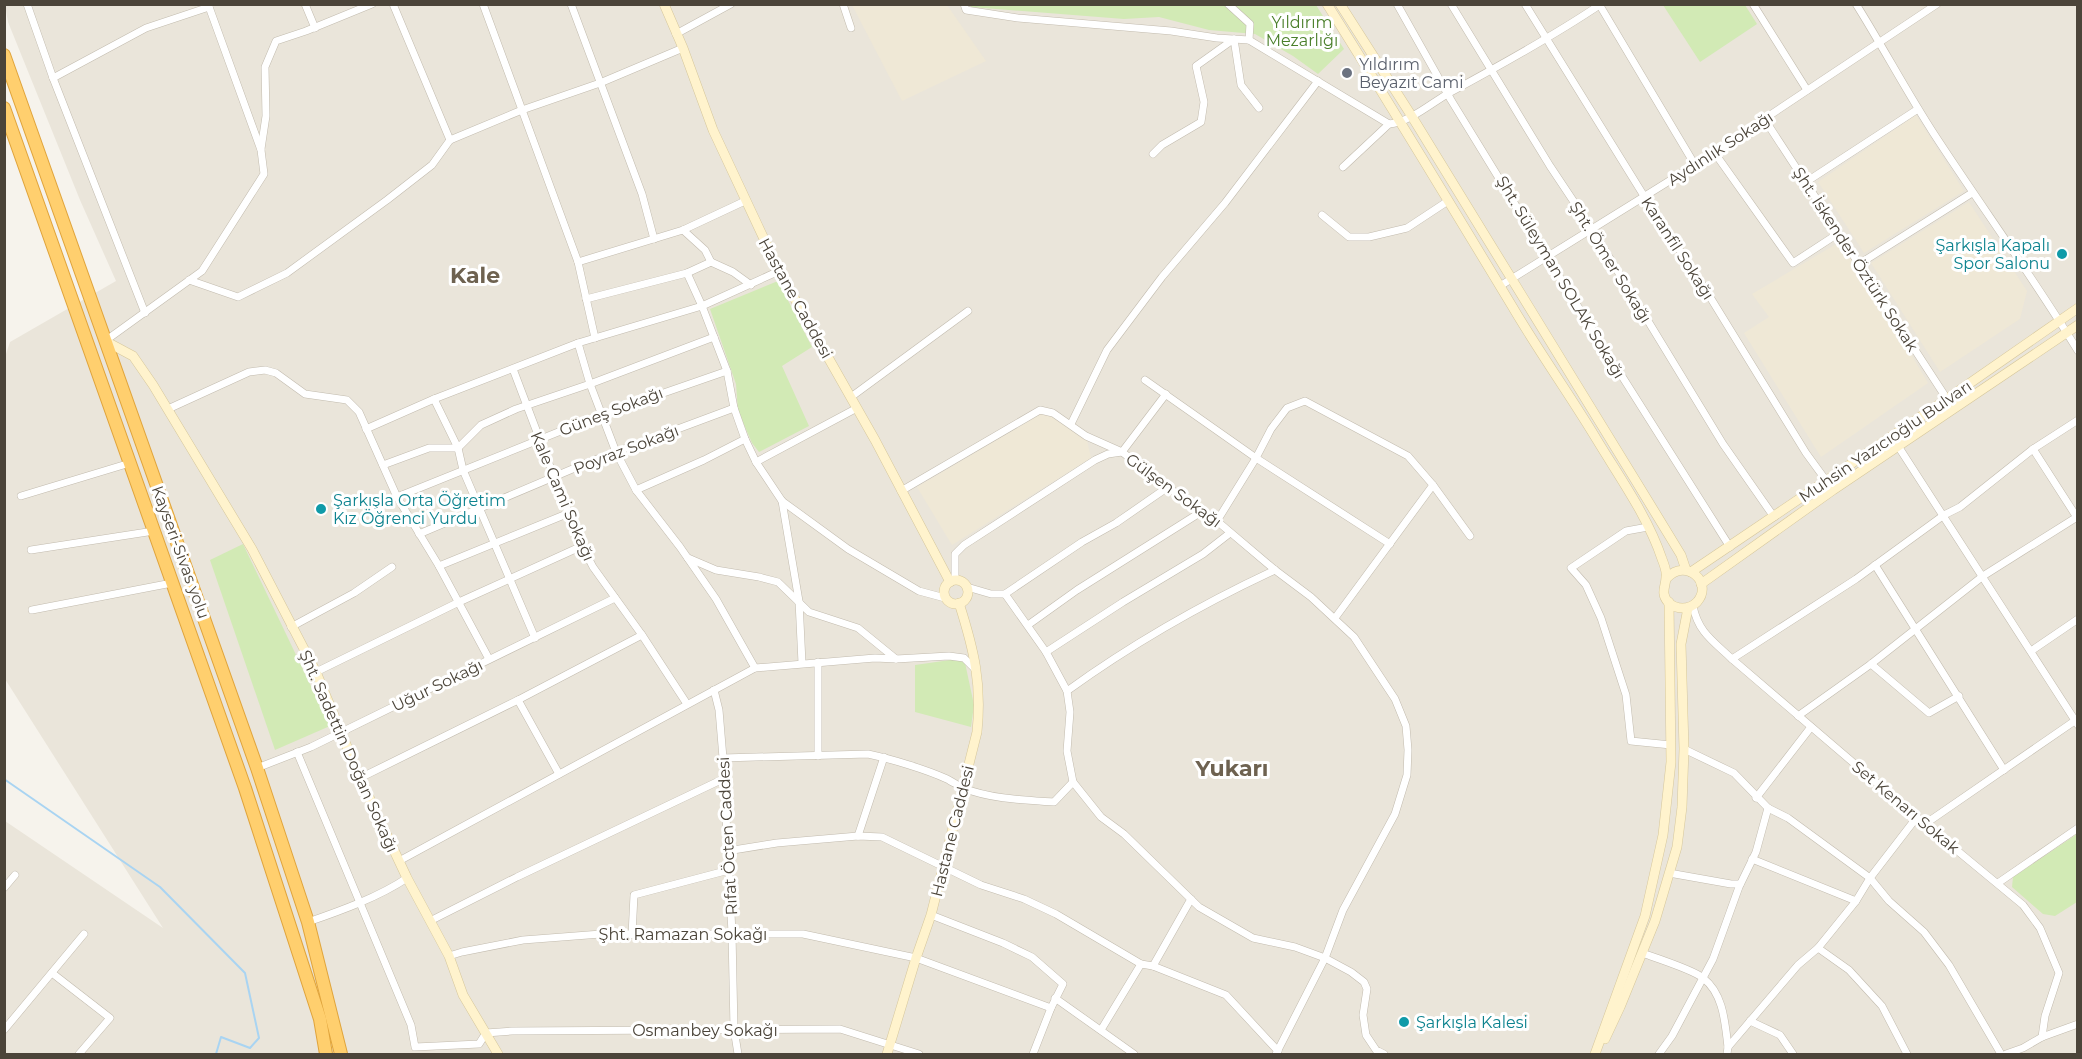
<svg xmlns="http://www.w3.org/2000/svg" width="2082" height="1059" viewBox="0 0 2082 1059" font-family="Montserrat,sans-serif">
<rect width="100%" height="100%" fill="#f6f3ec"/>
<polygon fill="#eae5da" points="5,5 2077,5 2077,1054 5,1054 5,821 163,928 5,679 5,357 10,342 116,281 80,200 8,22"/>
<g fill="#efe8d6">
<polygon points="852,5 947,5 986,61 902,101"/>
<polygon points="1916,115 1964,191 1864,253 1818,182"/>
<polygon points="1969,202 2027,291 2020,319 1940,372 1871,263"/>
<polygon points="1843,240 1928,383 1821,457 1744,333 1769,317 1752,294"/>
<polygon points="1046,411 1086,436 1091,458 952,545 917,487"/>
</g>
<g fill="#d2eab5">
<polygon points="971,4 1316,5 1344,49 1318,74 1293,56 1255,34 1209,30 1159,17 1124,19 971,7"/>
<polygon points="1663,5 1745,5 1757,24 1700,62"/>
<polygon points="778,281 812,347 782,366 809,426 759,452 752,443 738,411 736,384 710,309"/>
<polygon points="243,544 330,726 275,750 210,560"/>
<polygon points="964,658 974,705 971,727 915,712 915,665"/>
<polygon points="2077,834 2077,902 2055,916 2043,914 2012,887 2013,877"/>
</g>
<g fill="none" stroke-linecap="round" stroke-linejoin="round">
<polyline stroke="#a9d4f2" stroke-width="2" points="4,779 160,887 245,973 259,1038 250,1048 221,1037 216,1054"/>
<g stroke="#c2bbae" stroke-width="8">
<g id="street">
<polyline points="27,4 53,78 145,313"/>
<polyline points="305,4 315,28"/>
<polyline points="393,4 450,140"/>
<polyline points="483,4 578,262 595,338"/>
<polyline points="571,4 642,194 654,239"/>
<polyline points="843,4 851,28"/>
<path d="M964 4 966 10 1018 18 1171 31 1217 38 1249 40 1389 124C1410 122 1430 104 1449 93 1501 65 1552 37 1601 4"/>
<polyline points="1228,4 1250,24 1249,40"/>
<polyline points="1397,4 1451,100 1570,294 1730,547"/>
<polyline points="1451,4 1550,166 1592,229 1723,444 1774,517"/>
<polyline points="1525,4 1644,196 1702,284 1806,453 1833,490"/>
<polyline points="1599,4 1695,165"/>
<polyline points="1753,4 1807,90"/>
<path d="M1856 4C1883 47 1906 91 1934 134 1981 206 2033 277 2078 351"/>
<polyline points="676,34 731,4"/>
<polyline points="53,78 146,28 209,7"/>
<polyline points="1765,120 1947,399"/>
<polyline points="261,149 266,116 265,67 276,41 306,31 372,4"/>
<polyline points="1714,152 1793,263 1839,233"/>
<polyline points="1153,154 1162,145 1201,122 1204,102 1196,66 1234,39 1241,85 1259,108"/>
<polyline points="1343,167 1389,124"/>
<polyline points="1806,182 1918,109"/>
<polyline points="1322,215 1349,237 1369,237 1407,228 1448,201"/>
<polyline points="683,230 705,250 711,262"/>
<polyline points="578,262 683,230 745,201"/>
<polyline points="1859,264 1972,193"/>
<polyline points="687,273 702,306 727,371 734,408 745,439 756,462 782,501 848,549 919,591 945,598"/>
<polyline points="189,280 238,297 287,273 387,200 432,165 450,140 522,110 600,83 683,48"/>
<polyline points="1500,286 1695,165 1937,4"/>
<polyline points="586,299 687,273 711,262 733,272 751,285"/>
<polyline points="105,341 202,271 264,174 261,150 208,4"/>
<polyline points="578,343 590,384 616,452 636,490 680,547 716,599 755,668"/>
<polyline points="513,369 554,477 582,546 593,567 642,635 687,704"/>
<polyline points="1145,380 1256,458 1390,544"/>
<polyline points="851,397 968,311"/>
<polyline points="434,399 458,448 463,470 535,638"/>
<polyline points="168,409 249,372 265,370 276,373 305,394 347,400 359,412 397,497 439,566 489,659"/>
<polyline points="1071,424 1107,350 1162,277 1225,203 1318,81"/>
<polyline points="366,429 434,399 578,343 702,306 779,271"/>
<polyline points="1898,446 2078,725"/>
<polyline points="2033,449 2078,519"/>
<polyline points="756,462 857,408"/>
<polyline points="383,465 429,448 458,448 481,425 516,409 590,384 714,337"/>
<polyline points="636,490 704,460 745,439"/>
<polyline points="901,491 1040,410 1053,413 1086,436 1122,452 1201,512 1217,521 1275,570 1311,597 1354,637 1395,699 1406,726 1408,750 1407,775 1395,814 1343,910 1325,958 1276,1054"/>
<polyline points="21,496 130,463"/>
<polyline points="397,497 603,414 727,371"/>
<polyline points="782,501 799,601 802,663"/>
<polyline points="1217,521 1256,458 1271,429 1287,408 1305,401 1408,456 1433,485"/>
<polyline points="1648,527 1626,531 1571,568 1586,585 1601,618 1626,695 1631,741 1671,745"/>
<polyline points="419,534 589,462 734,408"/>
<polyline points="31,550 154,531"/>
<polyline points="688,558 716,570 759,577 778,582 809,612 858,628 896,659"/>
<polyline points="1875,565 2004,770"/>
<polyline points="439,566 569,513"/>
<polyline points="955,580 955,554 964,545 1095,460 1108,454 1122,452 1166,394"/>
<polyline points="967,587 991,594 1005,594 1082,542 1116,523 1168,487"/>
<polyline points="1005,594 1046,652 1067,691 1070,712 1067,751 1073,782 1101,817 1124,834 1199,907 1253,938 1295,947 1325,958 1351,972 1364,982 1367,989 1363,1015 1366,1035 1376,1050 1384,1054"/>
<path d="M1693 606C1698 632 1713 641 1732 659L1925 824 2023 905 2040 928 2059 973 2045 1016 2042 1037"/>
<polyline points="32,610 172,583"/>
<polyline points="1335,618 1433,485 1470,536"/>
<polyline points="1028,625 1077,590 1201,512"/>
<polyline points="291,627 354,593 392,567"/>
<polyline points="2031,651 2078,619"/>
<polyline points="1046,652 1123,602 1203,554 1230,533"/>
<polyline points="1732,659 1856,579 1944,515 1960,507 2033,449 2078,420"/>
<polyline points="1871,664 1929,713 1959,696"/>
<polyline points="316,672 459,602 582,546"/>
<polyline points="714,690 719,710 723,758 732,933 734,1029 738,1054"/>
<path d="M1067 691C1132 644 1202 604 1275 570"/>
<polyline points="518,700 559,774"/>
<polyline points="1798,716 1871,664 1983,576 2077,517"/>
<polyline points="1684,749 1734,773 1768,808 1788,818 1870,878 1889,901 1924,932 1949,965 2001,1054"/>
<polyline points="297,752 411,1025 415,1047 479,1044 486,1033 512,1031 840,1029 919,1054"/>
<polyline points="818,756 818,662"/>
<path d="M723 758 868 754C891 759 925 769 947 779 952 782 958 785 963 788 991 799 1024 800 1054 802L1073 782"/>
<polyline points="257,768 311,747 615,598"/>
<polyline points="360,778 518,700 642,635"/>
<polyline points="1756,798 1811,727"/>
<polyline points="1925,824 2076,720"/>
<polyline points="858,836 884,757"/>
<polyline points="727,851 777,843 858,836 882,837 981,885 1024,899 1056,914 1141,964"/>
<polyline points="1752,859 1856,901"/>
<polyline points="399,861 755,668 875,658 896,659 949,656 964,658 975,669"/>
<polyline points="1669,873 1731,884 1740,884"/>
<polyline points="1998,883 2078,828"/>
<polyline points="4,888 15,875"/>
<polyline points="931,915 1003,943 1032,957 1063,984 1051,1008 1033,1054"/>
<polyline points="430,921 517,877 723,779"/>
<path d="M308 922C340 911 379 897 407 878"/>
<polyline points="632,935 634,895 729,870"/>
<polyline points="1818,948 1849,970 1882,1006 1907,1054"/>
<path d="M1642 953C1656 958 1694 970 1703 978 1724 994 1725 1024 1728 1047"/>
<polyline points="449,956 462,952 523,940 601,934 803,934 916,958 1051,1008"/>
<polyline points="1153,966 1191,899"/>
<polyline points="52,973 110,1018 79,1054"/>
<polyline points="1055,998 1134,1054"/>
<polyline points="1750,1021 1780,1035 1793,1054"/>
<polyline points="4,1030 84,934"/>
<polyline points="1101,1030 1141,964 1153,966 1226,995 1278,1051"/>
<polyline points="1659,1054 1672,1036 1713,959 1739,887 1756,852 1768,808"/>
<polyline points="1727,1054 1728,1047 1798,965 1818,948 1856,901 1870,878 1917,817"/>
<polyline points="2006,1054 2023,1048 2042,1037 2078,1024"/>
</g>
</g>
<g stroke="#d6c79b" stroke-width="10">
<g id="secondary">
<polyline points="664,4 683,48 713,130 779,271 875,440 950,582"/>
<path d="M1327 4C1390 104 1451 205 1512 306 1539 352 1570 395 1597 440 1620 478 1648 517 1662 559 1664 564 1667 572 1666 577 1666 586 1660 593 1668 602 1676 610 1689 610 1697 602 1714 583 1686 557 1667 578"/>
<polyline points="1340,4 1411,115 1634,478 1681,555 1686,570"/>
<polyline points="105,341 133,356 153,385 252,549 316,672 360,778 407,878 449,956 463,995 498,1054"/>
<polyline points="1691,572 1947,399 2078,308"/>
<circle cx="956" cy="592" r="12"/>
<polyline points="1701,584 1833,490 2078,325"/>
<polyline points="1605,1039 1620,1007 1655,921 1677,847 1682,807 1684,749 1681,644 1688,608"/>
<path d="M887 1054 916 958 931 915 977 732C982 683 974 650 959 603"/>
<polyline points="1595,1054 1645,916 1663,835 1671,762 1669,602"/>
</g>
</g>
<g stroke="#e0a43c" stroke-width="14">
<g id="highway">
<polyline points="4,55 257,768 308,922 341,1054"/>
<polyline points="4,108 245,788 320,1019 326,1054"/>
</g>
</g>
<use href="#street" stroke="#fff" stroke-width="7"/>
<use href="#secondary" stroke="#fff3cd" stroke-width="9"/>
<use href="#highway" stroke="#ffcf6e" stroke-width="12"/>
</g>
<circle fill="#6b7280" stroke="#fff" stroke-width="2" cx="1347" cy="73" r="6"/>
<g fill="#0f9aa8" stroke="#fff" stroke-width="2">
<circle cx="2062" cy="254" r="6"/>
<circle cx="321" cy="509" r="6"/>
<circle cx="1404" cy="1022" r="6"/>
</g>
<g text-anchor="middle" stroke-width="6" stroke-linejoin="round" paint-order="stroke">
<g font-size="16" fill="#4a7f2a" stroke="#fff">
<text x="1302" y="28">Yıldırım<tspan x="1302" dy="18">Mezarlığı</tspan></text>
</g>
<g font-size="16" fill="#5b616d" stroke="#fff" text-anchor="start">
<text x="1359" y="70">Yıldırım<tspan x="1359" dy="18">Beyazıt Cami</tspan></text>
</g>
<g font-size="16" fill="#4b4439" stroke="#fff">
<text transform="translate(1720 148) rotate(-33)" y="6">Aydınlık Sokağı</text>
<text transform="translate(1678 248) rotate(57)" y="6">Karanfil Sokağı</text>
<text transform="translate(1856 259) rotate(57)" y="6">Şht. İskender Öztürk Sokak</text>
<text transform="translate(1611 262) rotate(58)" y="6">Şht. Ömer Sokağı</text>
<text transform="translate(1561 277) rotate(59)" y="6">Şht. Süleyman SOLAK Sokağı</text>
<text transform="translate(796 298) rotate(61)" y="6">Hastane Caddesi</text>
<text transform="translate(611 411) rotate(-21)" y="6">Güneş Sokağı</text>
<text transform="translate(1885 441) rotate(-34)" y="6">Muhsin Yazıcıoğlu Bulvarı</text>
<text transform="translate(626 449) rotate(-21)" y="6">Poyraz Sokağı</text>
<text transform="translate(1174 490) rotate(36)" y="6">Gülşen Sokağı</text>
<text transform="translate(563 496) rotate(67)" y="6">Kale Cami Sokağı</text>
<text transform="translate(181 552) rotate(70)" y="6">Kayseri-Sivas yolu</text>
<text transform="translate(437 685) rotate(-26)" y="6">Uğur Sokağı</text>
<text transform="translate(349 751) rotate(66)" y="6">Şht. Sadettin Doğan Sokağı</text>
<text transform="translate(1906 807) rotate(40)" y="6">Set Kenarı Sokak</text>
<text transform="translate(952 831) rotate(-76)" y="6">Hastane Caddesi</text>
<text transform="translate(727 836) rotate(-93)" y="6">Rıfat Öcten Caddesi</text>
<text x="683" y="940">Şht. Ramazan Sokağı</text>
<text x="705" y="1036">Osmanbey Sokağı</text>
</g>
<g font-size="16" fill="#0d838f" stroke="#fff" text-anchor="start">
<text x="2050" y="251" text-anchor="end">Şarkışla Kapalı<tspan x="2050" dy="18">Spor Salonu</tspan></text>
<text x="333" y="506">Şarkışla Orta Öğretim<tspan x="333" dy="18">Kız Öğrenci Yurdu</tspan></text>
<text x="1416" y="1028">Şarkışla Kalesi</text>
</g>
<g font-size="22" font-weight="bold" fill="#6e6250" stroke="#fff">
<text x="475" y="283">Kale</text>
<text x="1232" y="776">Yukarı</text>
</g>
</g>
<rect width="2082" height="1059" fill="none" stroke="#4b4439" stroke-width="12"/>
</svg>
